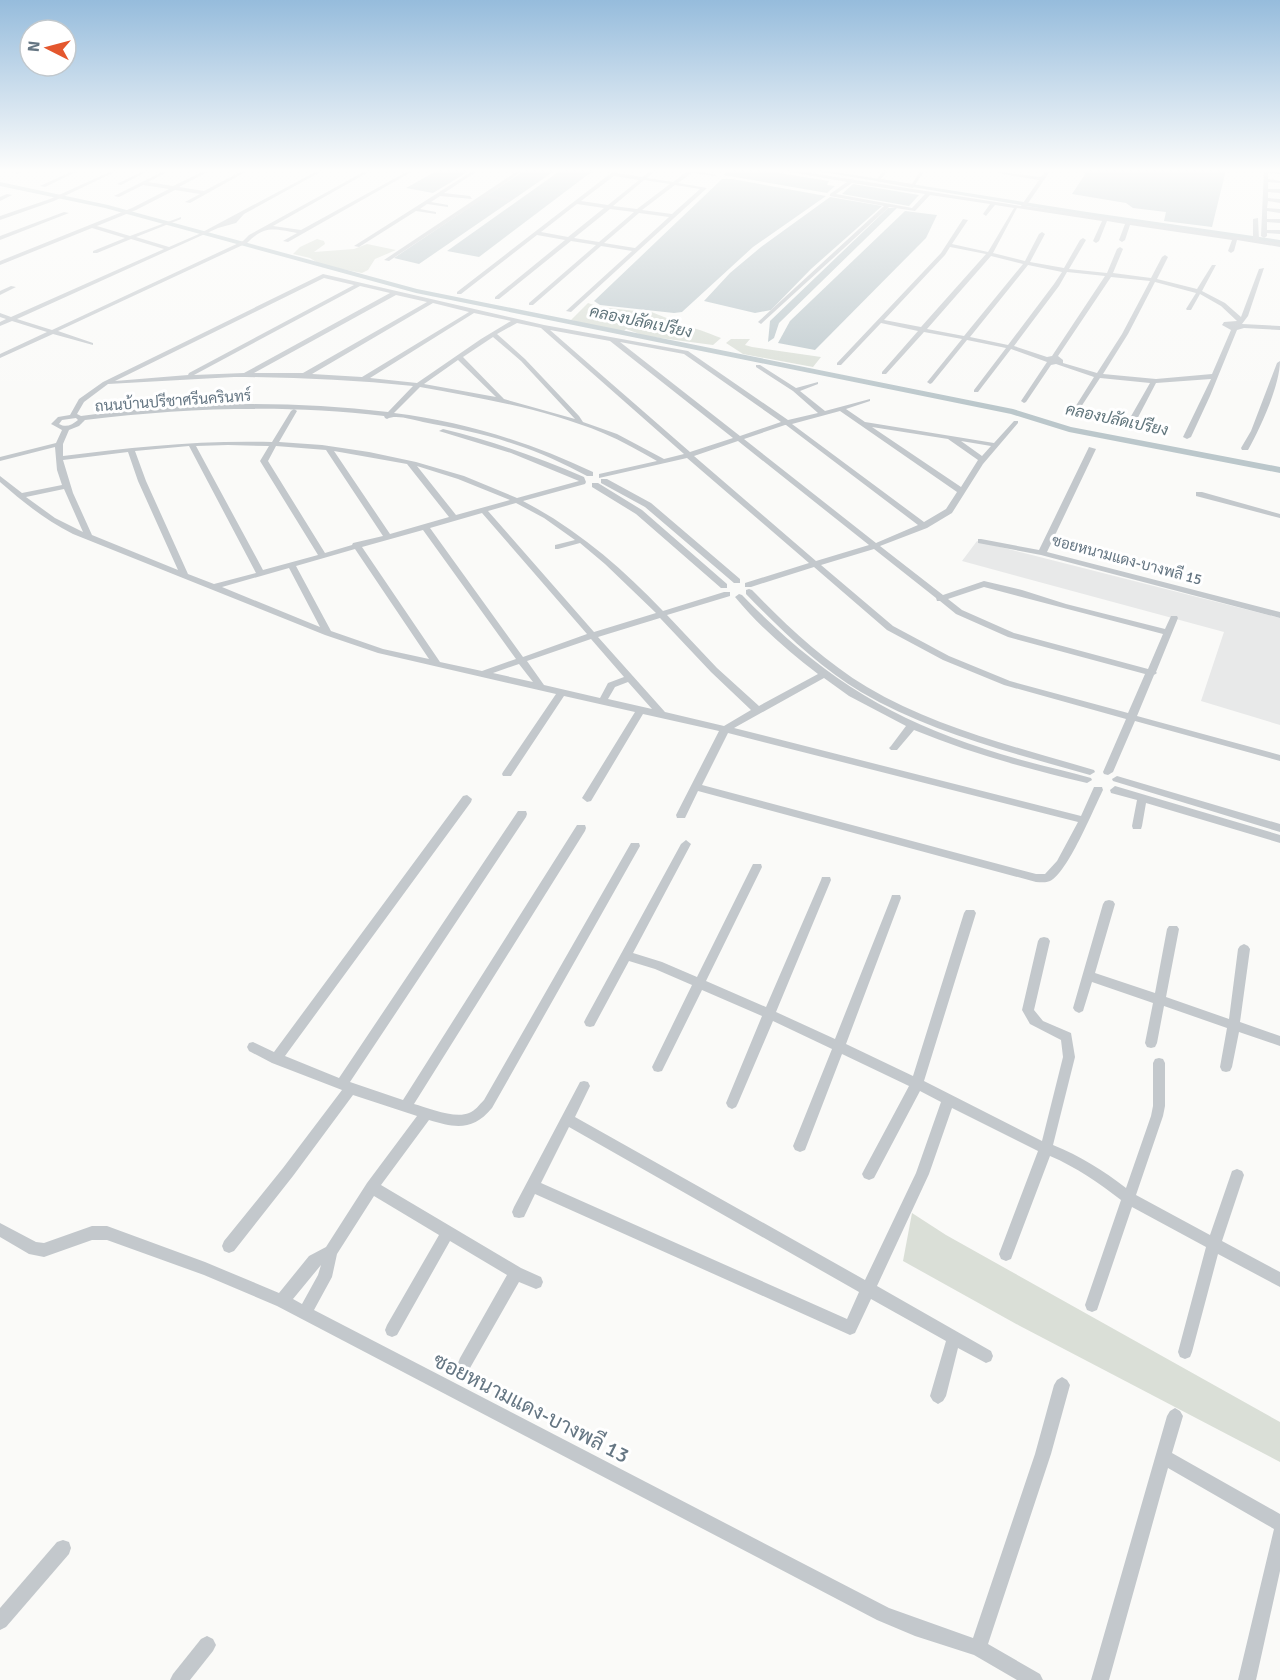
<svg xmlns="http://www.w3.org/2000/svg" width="1280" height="1680" viewBox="0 0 1280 1680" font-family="Signika,Sarabun,sans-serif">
<rect width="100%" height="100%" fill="#fafaf8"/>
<polygon fill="#e8e9e9" points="977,541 1280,618 1280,725 1201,701 1224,632 962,561"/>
<g fill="#dadfd7">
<polygon points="317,239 324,241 325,244 314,252 354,249 367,244 396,250 375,259 368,270 362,273 321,265 310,258 293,254 300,247"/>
<path d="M588 303 600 307 636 311 634 320 627 328 638 326 640 323 636 321 637 317 649 311 679 323 678 327C695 326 705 332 721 338L713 345 645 336 626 329 624 331 591 326 571 320Z"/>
<polygon points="731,339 750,339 745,345 752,347 821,357 813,367 743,354 726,343"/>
<polygon points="912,1213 946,1235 1280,1422 1280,1462 1020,1326 903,1261"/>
</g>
<g fill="#bbc7cb">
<polygon points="438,170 471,170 433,193 406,188"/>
<polygon points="525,170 556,170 419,264 394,258"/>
<polygon points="561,170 594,170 479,257 447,251"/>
<polygon points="730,170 761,170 829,181 827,185 835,186 827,193 723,175"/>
<polygon points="1088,170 1226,170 1212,227 1164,221 1166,212 1133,208 1126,203 1072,194"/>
<polygon points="722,179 732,179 826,196 753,247 682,312 674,313 600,305 594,301"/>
<polygon points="853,184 919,195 909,206 842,194"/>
<polygon points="830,197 882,206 811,269 771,310 755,313 704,301 730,273 761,247"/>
<polygon points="888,208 897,208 779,323 774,338 768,342 770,321"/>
<polygon points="905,211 937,215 926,238 815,350 778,343 790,321"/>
</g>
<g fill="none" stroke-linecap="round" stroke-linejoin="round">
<g fill="#bbc7cb" fill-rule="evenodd">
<polygon points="810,170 823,170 1087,212 1280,240 1280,244 1087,216"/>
<polygon points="0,182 108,205 417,289 1013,409 1071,427 1280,467 1280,473 1069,432 1011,414 416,293 105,208 0,186"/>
</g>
<g fill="#c3c8cc" fill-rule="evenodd">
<polygon points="22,170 28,170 17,174 15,173"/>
<polygon points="75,170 80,170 45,187 40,186"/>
<polygon points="114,170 119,170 54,201 0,220 0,216 50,199"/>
<polygon points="145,170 150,170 121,185 117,184"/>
<path d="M166 170H171L148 182 173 186 206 170H211L179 187 204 191 240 172 238 170 247 171 190 203 185 202 200 194 175 190 136 210 97 226 130 236 181 217V219L136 237 169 247 199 234 319 170H324L244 214 236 223 218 228 17 319 52 330 243 241 249 235 367 170H372L273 226 301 230 410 170H415L288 242 283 241 297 233C274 229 265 225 247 243L58 331 93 343V345L53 334 0 358V354L47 332 12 321 0 326V322L6 319 0 317V313L11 317 164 249 131 239 97 253H93V251L125 238 92 228 0 265V261L132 208 169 189 143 185 119 197 114 196Z"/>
<polygon points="474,170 479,170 444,193 470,196 472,199 440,196 431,202 448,205 448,207 427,204 420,209 436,212 436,214 416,211 359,247 354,246"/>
<polygon points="519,170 524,170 488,195 509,199 509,201 484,198 389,261 384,260"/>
<path d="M615 170H620L617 173 642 177 651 170H656L647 178 673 182 689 170 717 175 715 176 692 173 678 183 707 188 571 312 566 311 632 251 601 246 533 305H529V303L596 245 571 241 499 299H495V297L565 240 537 235 461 294H457V292ZM614 176 639 180 608 205 581 201ZM644 180 670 184 637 209 613 206ZM675 185 700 189 672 214 642 210ZM577 204 604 208 568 237 541 232ZM610 209 634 212 599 242 574 238ZM639 213 669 217 635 248 604 243Z"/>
<path d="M783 170H792L1021 206 1039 180 1002 174 1000 172 1041 177 1047 170H1051L1026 206 1253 239V219L1258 218 1259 240 1280 243V247L1237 240 1234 251 1231 253 1228 251 1232 240 1130 225 1125 240 1122 242 1119 240 1125 224 1107 221 1099 241 1096 243 1093 241 1102 221 1017 208 993 253 1025 261 1039 234 1042 232 1045 234 1030 262 1064 268 1080 240 1083 238 1086 240 1069 269 1107 273 1117 249 1120 247 1123 249 1113 273 1151 278 1162 257 1165 255 1168 257 1157 279 1197 289 1212 265H1216L1202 291 1225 303 1241 317 1259 269 1264 268 1248 316 1242 324 1280 326V330L1244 328 1237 330 1210 396 1191 437 1187 439 1183 437 1211 379 1156 383 1134 425 1130 427 1126 425 1150 383 1100 378 1077 413 1075 414 1072 412 1094 377 1056 364 1051 365 1026 402 1024 403 1021 401 1047 362 1011 349 978 392H974V390L1006 348 967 340 932 383 930 384 927 382 928 381 962 339 924 332 886 374H882V372L918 331 881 323 841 365H837V363L941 253 963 219 968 220 952 244 988 252 1014 208 995 205 986 216 983 214 990 204 930 195 915 211 889 207 761 324 758 322 759 321 884 206 830 196V194L847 182 785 171ZM852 183 925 194 912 208 836 194ZM950 247 986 254 921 327 884 320 945 255ZM991 256 1023 264 964 336 927 329ZM1028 265 1062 272 1054 284 1008 345 970 337ZM1067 272 1105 276 1052 356 1047 357 1014 346 1059 286ZM1111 277 1150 281 1122 334 1097 373 1063 363V360L1058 356ZM1155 282 1196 293 1186 309 1187 310H1191L1200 294 1221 306 1237 321 1224 322 1222 325 1231 330 1212 374 1156 379 1103 374 1128 334Z"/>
<polygon points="884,170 888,170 881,179 912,184 921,170 925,170 913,188 876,181"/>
<polygon points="1264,170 1280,172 1280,174 1268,173 1268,179 1280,181 1280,183 1268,182 1268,189 1280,189 1280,193 1268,192 1268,198 1280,199 1280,203 1268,201 1267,208 1280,209 1280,213 1267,211 1267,219 1280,219 1280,223 1267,222 1267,230 1280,230 1280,234 1267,233 1267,236 1264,238 1261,236"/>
<polygon points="7,194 12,195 0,201 0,197"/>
<polygon points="64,212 69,213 0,240 0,236"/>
<path d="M323 274 544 325 688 351 788 420 818 413 793 391 756 367V365H760L796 388 818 382V384L800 391 825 411 870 399V401L846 409 865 422 994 443 1014 421H1018V423L983 464 952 513 927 528 880 546 943 595 984 581 1022 590 1066 604 1165 629 1171 616H1177L1178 618 1156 672 1157 673 1154 675 1137 716 1280 755V761L1135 721 1113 772 1108 775 1104 774 1103 772 1126 719 1004 685 943 660 887 630 814 567 751 587H745V583L809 563 687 458 599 478V474L657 461C639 451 622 441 603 433 545 409 481 398 420 387L394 413C465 422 529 442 593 472V476H587C564 464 540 452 514 444 485 434 454 428 423 422 413 420 396 414 387 419L385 418 384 416C284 404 185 408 85 420L79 426 69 430 63 444V456C133 447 201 440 272 442L291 411 294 409 297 411 279 442 322 445 369 452 416 462 464 476 517 498 579 481 511 453 439 431 443 429C492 441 538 457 584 477L586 482 585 484 523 501C577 529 621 567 663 611L724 592H730V596L667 615 717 668 759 706 818 674C788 651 759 626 735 597L739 594 742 595C817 672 883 716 985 749 1020 761 1055 768 1091 778L1092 780 1087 783C1028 769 970 753 914 730L897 750H891L889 748 891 746 906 726 849 696 824 678 734 728 1081 816 1094 787H1102L1103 790C1094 808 1067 874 1050 881 1046 883 1040 882 1036 882L698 791 685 818H677L676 815 719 731 643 714 591 801 587 802 582 798 635 712 564 696 511 776H503L502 774 503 772 556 694 378 653 325 635 73 534C45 520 23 502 0 482V476L22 493 62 485 57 470 55 447 0 461V457L56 443 62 430 53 425 51 424 58 417 70 415 79 399 103 382ZM324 278 354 285 189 373 188 375 115 381ZM360 286 390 293 244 373 194 375ZM396 295 427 302 303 373H254ZM433 303 469 312 362 377 312 374ZM474 313 511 321 481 339 417 383 370 378ZM517 323 541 328 684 454 664 459 617 434 583 422 579 416 525 359 497 334ZM550 330 610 341 733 438 690 452ZM493 337 521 361 575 419 504 399 463 357ZM620 342 684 354 781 422 740 436ZM458 360 496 397 424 384ZM234 377C294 377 353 380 413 386L388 412C285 400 183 402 81 416L77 414 84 402 108 384ZM840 411 957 492 946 509 924 522 792 424ZM76 418 78 420C72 425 66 428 59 424L62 420ZM785 425H786L918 525 876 543 744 439ZM872 427 948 439 978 460 961 487ZM738 441 869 545 816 561 694 456ZM961 441 991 446 982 456ZM228 445 269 446 260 461 318 555 263 570 196 446ZM189 446 256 573 214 584 188 574 146 481 135 451ZM276 446 326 450 383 536 353 543 352 545 325 553 268 461ZM334 451 407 464 449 517 390 534ZM128 452 138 481 178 570 92 535 73 493 63 460ZM417 466 458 479 510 500 456 515ZM64 489 83 532 55 518 26 497ZM516 503 544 518 575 540 555 545V549H558L580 543 605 564 656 613 594 632 488 511ZM482 513 587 634 523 657 430 528ZM423 530 516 659 482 671 440 662 362 547ZM355 549 429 659 383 649 331 631 296 566ZM874 549 936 598 937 601H940L956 614 1008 637 1145 674 1128 713 1010 681 949 656 893 626 821 565ZM289 568 320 627 222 587ZM984 587 1163 634 1148 669 1014 633 962 610 948 599ZM660 618 711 672 751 710 724 726 665 712 598 637ZM591 639 624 677 608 683 600 698 544 685 527 661ZM519 664 533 682 493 673ZM628 682 652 709 608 699 615 687ZM728 733 1078 822 1057 861 1045 874H1036L702 785Z"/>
<polygon points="11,286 16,287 0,295 0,291"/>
<path d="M1280 361C1280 385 1260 429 1248 450H1242L1241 448 1251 431 1277 363Z"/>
<polygon points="1089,447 1096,449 1047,552 1280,612 1280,618 1041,555 978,543 978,539 981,539 1039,550"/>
<polygon points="601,479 607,479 651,503 740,579 740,583 734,583 645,507 601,483"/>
<polygon points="592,483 598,483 642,510 727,584 727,588 721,588 636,514 592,487"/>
<polygon points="1196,492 1202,492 1280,514 1280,518 1196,496"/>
<path d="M749 589 752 590C787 626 824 661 867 687 936 728 1017 747 1094 770L1095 772 1090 775C1013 753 931 733 861 692 818 666 781 630 746 594V590Z"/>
<polygon points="1117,776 1280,824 1280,832 1113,781 1112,779"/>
<polygon points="1115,786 1280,835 1280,843 1146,803 1142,826 1141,829 1133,829 1132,826 1137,800 1111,793 1110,790"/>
<path d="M467 795 472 799 471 802 285 1056 339 1078 518 811H526L527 814 526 817 350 1082 403 1100 577 825H585L586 828 585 831 414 1104C428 1108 455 1119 469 1113 475 1111 479 1105 484 1100L631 843H639L640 846 492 1108C473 1131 455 1128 429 1120L381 1185 521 1268 541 1277 543 1282 541 1287 536 1289 519 1282 470 1368 465 1370 460 1368 458 1363 460 1358 507 1275 450 1241 397 1335 392 1337 387 1335 385 1330 387 1325 439 1235 374 1196 337 1254 332 1277 314 1310 889 1608 973 1638 1035 1454 1054 1385 1057 1380 1062 1377 1067 1380 1070 1385 1051 1454 988 1644 1040 1674 1043 1680H1017L974 1655 915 1636 877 1620 277 1306 204 1275 107 1240H92L44 1257 29 1254 0 1237V1223L36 1242 44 1243 92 1226H107L205 1262 279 1293 309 1256 326 1247 367 1183 417 1116 353 1095 293 1176 234 1251 229 1253 224 1251 222 1246 224 1241 283 1168 342 1090 272 1063 249 1051 247 1047 249 1043 253 1042 274 1052 463 796ZM321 1265 318 1275 302 1304 293 1299Z"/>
<path d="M686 840 691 844 633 953 662 962 697 977 753 864H761L762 867 706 981 766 1007 821 880 822 877H830L831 880 776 1012 835 1039 891 898 892 895H900L901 898 846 1044 913 1076 964 913 966 910H974L976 913 924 1081 1042 1141 1063 1057 1061 1040 1030 1024 1022 1010 1038 941 1040 938 1044 937 1048 938 1050 941 1034 1010 1043 1021 1071 1033 1075 1057 1053 1145C1080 1156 1103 1170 1126 1188L1151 1116 1153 1106V1063L1155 1059 1159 1058 1163 1059 1165 1063V1106L1163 1116 1136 1195 1210 1235 1232 1171 1237 1169 1242 1171 1244 1175 1222 1241 1280 1272V1287L1218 1254 1192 1352 1190 1357 1185 1359 1180 1357 1178 1352 1206 1247 1132 1207 1097 1310 1092 1312 1087 1310 1085 1305 1121 1200C1099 1183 1076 1167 1050 1156L1011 1259 1006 1261 1001 1259 999 1254 1038 1151 952 1108 929 1174 877 1286 991 1351 993 1356 991 1361 986 1363 958 1348 946 1396 943 1401 938 1404 933 1401 930 1396 946 1341 871 1299 855 1333 850 1335 535 1194 524 1217 519 1218 514 1217 512 1212 514 1207 580 1082 584 1081 588 1082 590 1086 575 1117 865 1280 916 1173 941 1102 920 1091 874 1178 869 1180 864 1178 862 1174 864 1170 909 1086 842 1054 805 1150 800 1152 795 1150 793 1146 832 1049 773 1021 738 1103 736 1107 732 1109 728 1107 726 1103 762 1016 702 990 662 1071 658 1072 654 1071 652 1067 692 985 655 969 629 961 594 1026 590 1027 586 1026 584 1022 586 1018 681 844ZM569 1127 859 1292 847 1319 541 1183Z"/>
<polygon points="1109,900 1113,901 1115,904 1095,973 1155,993 1167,929 1169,926 1177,926 1179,929 1166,997 1229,1019 1238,949 1240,946 1244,944 1248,946 1250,949 1240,1022 1280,1036 1280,1046 1239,1032 1232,1067 1230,1071 1226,1072 1222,1071 1220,1067 1227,1028 1164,1006 1157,1043 1155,1047 1151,1048 1147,1047 1145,1043 1153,1003 1092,982 1083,1011 1079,1013 1075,1011 1073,1008 1103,904 1105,901"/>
<polygon points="1175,1408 1180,1411 1183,1416 1172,1453 1280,1514 1280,1571 1256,1680 1238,1680 1274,1529 1168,1468 1109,1680 1091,1680 1167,1416 1170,1411"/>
<polygon points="63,1540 69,1542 71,1548 69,1554 6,1627 0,1630 0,1608 57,1542"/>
<polygon points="207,1636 213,1639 216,1645 213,1651 190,1680 170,1680 173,1674 201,1639"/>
</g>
</g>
<linearGradient id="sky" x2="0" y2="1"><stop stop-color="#96bcdc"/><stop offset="0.42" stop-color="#fdfdfc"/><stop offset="1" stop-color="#fdfdfc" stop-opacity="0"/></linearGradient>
<rect width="1280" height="405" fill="url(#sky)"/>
<g text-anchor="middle" stroke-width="6" stroke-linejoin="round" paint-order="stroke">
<g font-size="15" fill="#657683" stroke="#fff">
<text transform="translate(173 401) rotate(-4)" y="5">ถนนบ้านปรีชาศรีนครินทร์</text>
<text transform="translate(1127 560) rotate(15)" y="5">ซอยหนามแดง-บางพลี 15</text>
</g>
<g font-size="16" font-style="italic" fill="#60757c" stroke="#fff">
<text transform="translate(641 321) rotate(12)" y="6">คลองปลัดเปรียง</text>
<text transform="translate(1117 419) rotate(12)" y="6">คลองปลัดเปรียง</text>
</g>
<g font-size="21" fill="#657683" stroke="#fff">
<text transform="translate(531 1408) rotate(27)" y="7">ซอยหนามแดง-บางพลี 13</text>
</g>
</g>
<g transform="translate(48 48) rotate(276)"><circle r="28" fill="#ffffff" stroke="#c1c8cd" stroke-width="1.5"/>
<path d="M0-4.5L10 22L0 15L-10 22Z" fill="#e4572e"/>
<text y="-9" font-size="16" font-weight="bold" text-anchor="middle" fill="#657683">N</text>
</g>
</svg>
